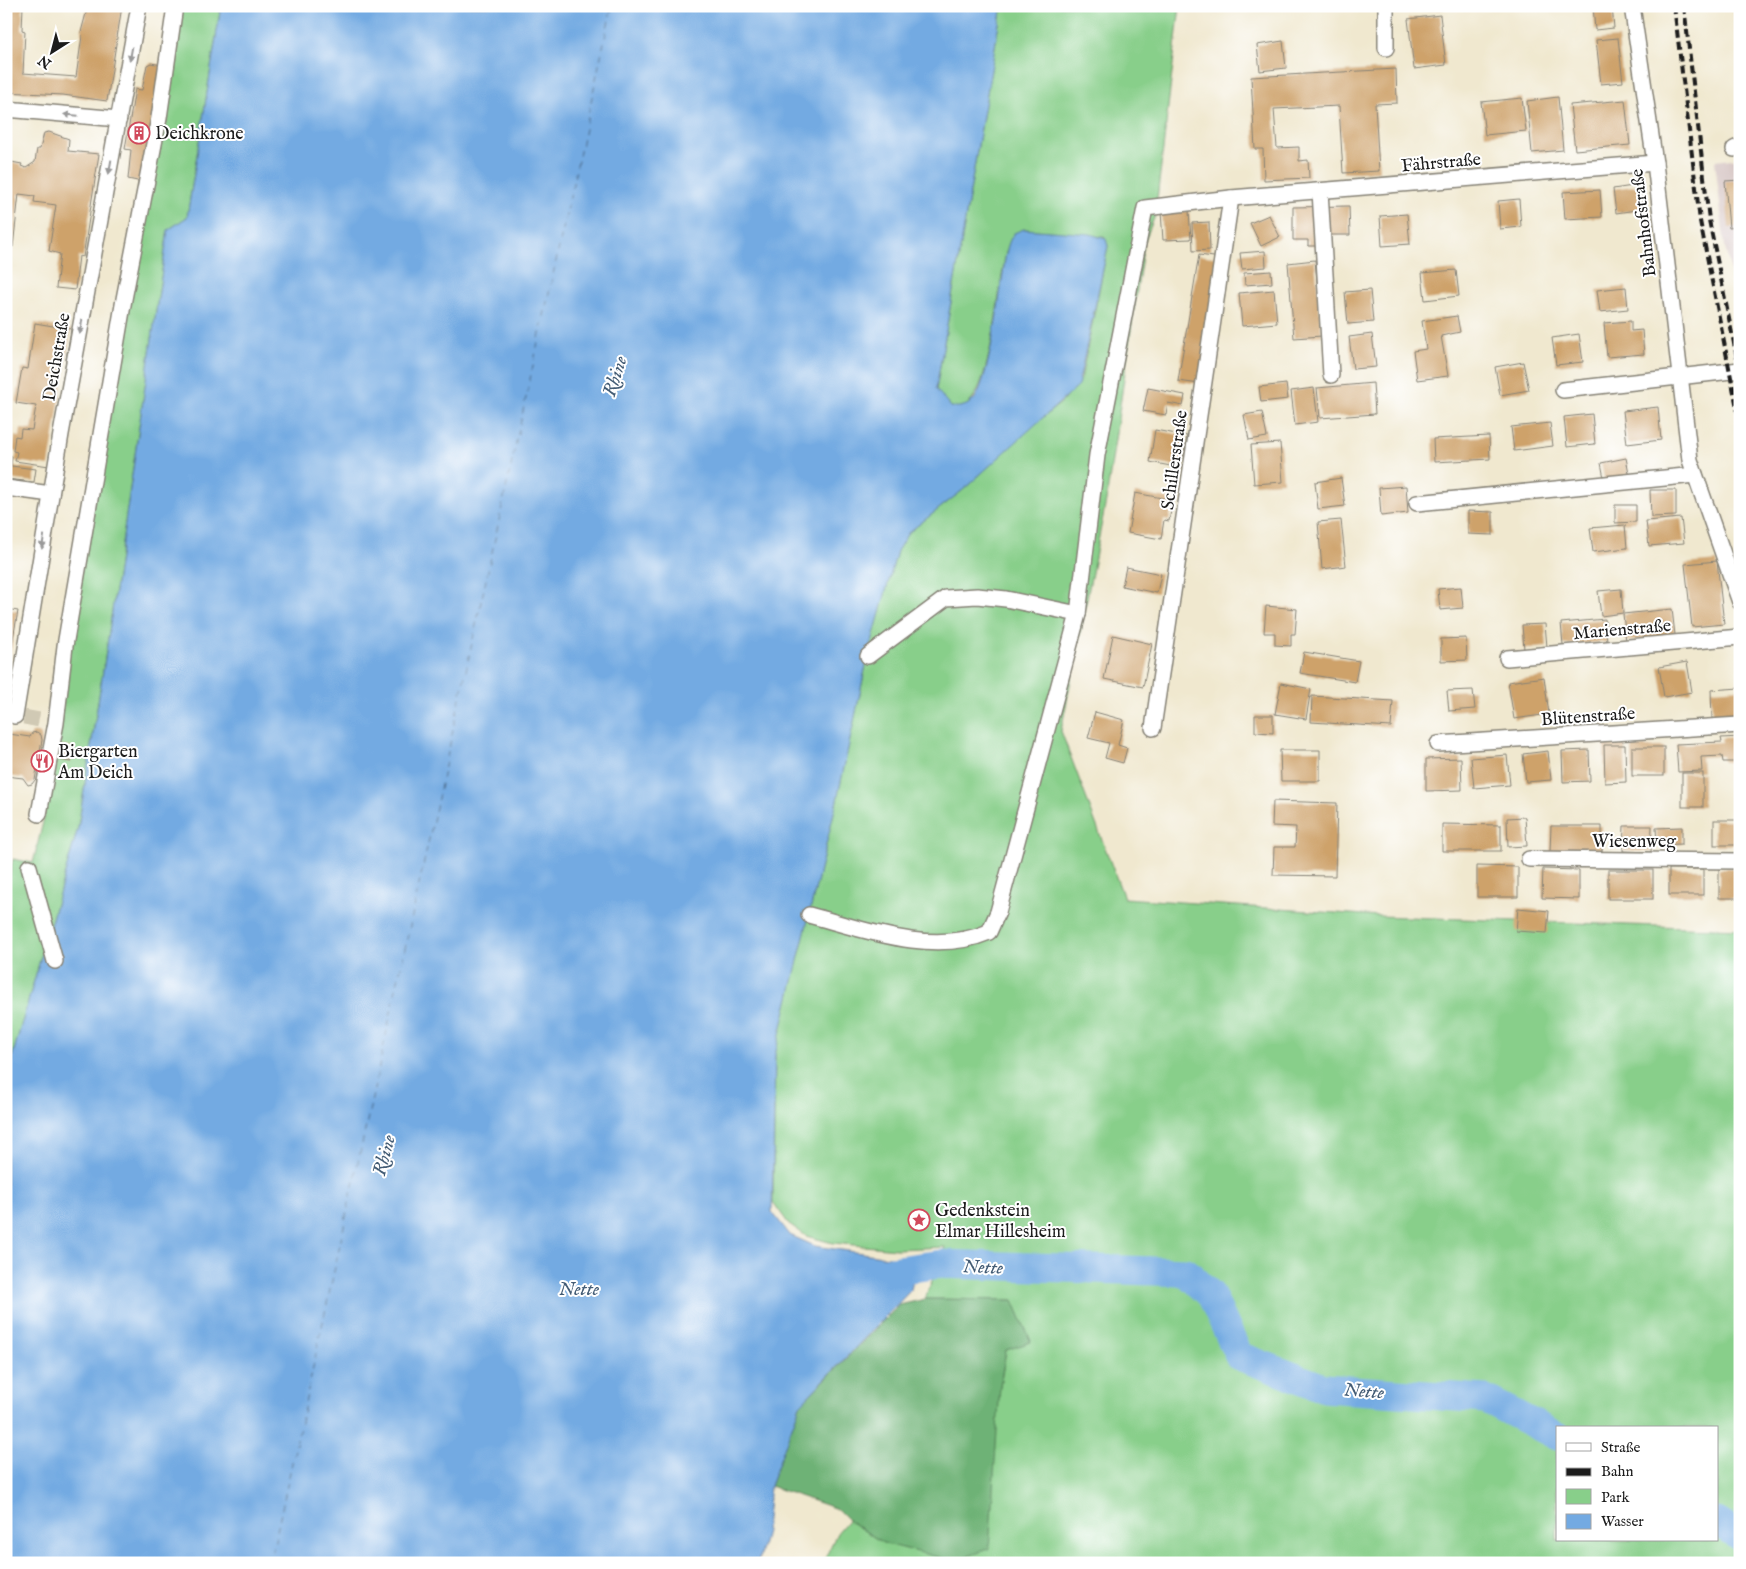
<svg xmlns="http://www.w3.org/2000/svg" width="1746" height="1569" viewBox="0 0 1746 1569" font-family="'IM FELL English',serif">
<rect width="100%" height="100%" fill="#fff"/>
<filter id="ink" filterUnits="userSpaceOnUse"><feTurbulence type="fractalNoise" baseFrequency=".02" numOctaves="2"/><feDisplacementMap in="SourceGraphic" scale="10" xChannelSelector="R" yChannelSelector="G"/><feConvolveMatrix kernelMatrix="1 2 1 2 8 2 1 2 1" color-interpolation-filters="sRGB"/></filter>
<filter id="wash" filterUnits="userSpaceOnUse"><feTurbulence type="fractalNoise" baseFrequency=".0096" numOctaves="4" result="noise"/><feDisplacementMap in="SourceGraphic" scale="20" xChannelSelector="R" yChannelSelector="G"/><feGaussianBlur stdDeviation="1.12" result="paint"/><feColorMatrix in="noise" values="0 0 0 0 0 0 0 0 0 0 0 0 0 0 0 0 0 1.4 0 .05"/><feComposite in="paint" operator="in"/></filter>
<g filter="url(#wash)">
<rect width="100%" height="100%" fill="#f0e8cf"/>
<polygon fill="#d1bfbd" points="1740,158 1740,311 1725,247 1715,161"/>
<g fill="#88cf8a" stroke="#527653" fill-rule="evenodd">
<polygon points="179,6 221,6 187,217 168,230 106,652 78,828 13,1054 6,1088 6,894 13,859 33,863 44,818 69,640"/>
<path d="M1002 6H1180L1155 216 1144 242 1106 501 1061 731 1124 898 1379 916 1740 929V1563H823L837 1533 848 1520 883 1543 1000 1386 1006 1350 1031 1341 1012 1300 925 1299 945 1247 896 1249 833 1243 806 1236 788 1223 773 1202 775 1055 837 800 868 656 897 551 908 533 963 490 1036 423 1062 402 1081 379 1108 246 1104 237 1024 229C1020 233 1012 238 1010 242 997 262 995 425 951 407 944 404 940 395 936 390ZM1557 1428H1717V1540H1557Z"/>
</g>
<polygon fill="#6eb276" stroke="#456749" points="925,1299 1013,1300 1031,1342 1006,1350 1000,1386 989,1549 953,1561 883,1543 848,1520 837,1509 770,1486 800,1405 899,1305"/>
<path fill="#73aae2" stroke="#48637f" d="M221 6H1002L936 389 951 407C960 408 969 406 975 398 989 378 999 301 1003 273 1005 260 1006 244 1014 233L1024 229 1090 234 1106 239 1108 246 1078 386 963 490 908 533 897 551 868 656 837 800 775 1055 772 1212 790 1235 815 1246 916 1261 911 1290 800 1405 770 1486 766 1531 758 1563H6V1088L13 1054 78 828 106 652 168 230 187 217Z"/>
<g fill="none" stroke-linecap="round" stroke-linejoin="round">
<g stroke="#73aae2" stroke-width="29">
<polyline points="876,1273 941,1264 1186,1272 1211,1295 1239,1356 1324,1388 1486,1399 1557,1436"/>
<polyline points="1717,1522 1740,1536"/>
</g>
<polyline stroke="#435c75" stroke-width="1" stroke-dasharray="6 5" stroke-linecap="butt" points="270,1563 612,6"/>
</g>
<g id="blocks">
<g fill="#cea26a">
<polygon points="6,6 23,6 22,30 25,31 23,73 76,77 82,36 81,32 88,6 122,6 107,101 63,95 6,92"/>
<polygon points="1413,6 1444,6 1444,9 1414,11"/>
<polygon points="1593,6 1612,6 1614,28 1595,30"/>
<polygon points="1440,15 1446,65 1414,69 1408,19"/>
<polygon points="1618,38 1623,82 1601,84 1596,40"/>
<polygon points="1283,41 1286,68 1260,71 1257,45"/>
<polygon points="151,63 162,65 142,182 128,179 131,150 125,149 135,89 142,90 147,65"/>
<polygon points="1396,69 1397,103 1375,104 1379,171 1343,173 1339,106 1274,109 1277,148 1299,147 1299,161 1308,160 1309,178 1264,180 1263,149 1255,149 1251,77"/>
<polygon points="1558,97 1563,150 1532,153 1527,101"/>
<polygon points="1522,98 1526,131 1485,135 1481,102"/>
<polygon points="1625,100 1630,145 1575,150 1570,105"/>
<polygon points="49,132 69,139 68,151 99,154 83,257 79,256 75,290 56,288 60,254 49,251 56,205 34,202 35,196 19,194 13,247 6,246 6,161 22,164 21,166 26,168 35,162 37,149 40,149 44,133"/>
<polygon points="1740,180 1740,227 1729,228 1725,181"/>
<polygon points="1639,185 1643,209 1616,213 1613,189"/>
<polygon points="1600,190 1602,217 1565,219 1563,192"/>
<polygon points="1519,199 1521,227 1500,229 1498,201"/>
<polygon points="1349,206 1350,235 1325,235 1326,246 1308,246 1308,240 1293,240 1293,207"/>
<polygon points="1189,211 1191,239 1163,240 1161,212"/>
<polygon points="1407,214 1410,244 1382,246 1380,216"/>
<polygon points="1269,215 1280,237 1261,246 1250,223"/>
<polygon points="1209,222 1210,250 1193,251 1192,223"/>
<polygon points="1265,251 1266,267 1242,269 1240,253"/>
<polygon points="1199,255 1221,258 1200,384 1178,381"/>
<polygon points="6,258 10,258 9,269 6,269"/>
<polygon points="1315,260 1322,336 1294,338 1288,263"/>
<polygon points="1456,270 1459,296 1425,300 1422,273"/>
<polygon points="1271,271 1272,283 1245,285 1244,273"/>
<polygon points="1626,287 1628,309 1600,312 1597,290"/>
<polygon points="1274,290 1277,323 1242,326 1239,293"/>
<polygon points="1370,290 1373,322 1348,324 1345,292"/>
<polygon points="1457,316 1460,332 1441,336 1448,376 1417,380 1413,351 1426,349 1422,321"/>
<polygon points="1631,321 1631,331 1642,330 1644,354 1607,357 1604,323"/>
<polygon points="35,323 71,329 49,466 15,461 17,452 13,451 15,436 20,437 21,429 32,430 36,406 16,403 22,368 28,369"/>
<polygon points="1372,334 1376,367 1353,369 1349,337"/>
<polygon points="1579,334 1583,362 1556,365 1552,338"/>
<polygon points="1523,362 1529,390 1500,395 1495,367"/>
<polygon points="1373,383 1375,414 1320,418 1317,388"/>
<polygon points="1286,384 1288,399 1261,402 1259,387"/>
<polygon points="1148,388 1185,395 1183,406 1168,403 1166,415 1143,411"/>
<polygon points="1314,388 1318,422 1295,425 1291,391"/>
<polygon points="1658,407 1661,440 1627,444 1623,411"/>
<polygon points="1262,412 1267,437 1249,440 1244,415"/>
<polygon points="1592,414 1595,444 1567,447 1564,417"/>
<polygon points="1550,423 1553,446 1514,451 1511,427"/>
<polygon points="1155,430 1187,436 1181,468 1150,462"/>
<polygon points="1489,436 1490,459 1434,462 1433,439"/>
<polygon points="1280,443 1283,482 1254,484 1251,445"/>
<polygon points="6,455 12,456 11,466 36,469 34,482 6,479"/>
<polygon points="1626,458 1630,478 1605,483 1601,463"/>
<polygon points="1341,478 1345,506 1318,509 1315,482"/>
<polygon points="1406,486 1408,513 1381,516 1379,488"/>
<polygon points="1650,490 1676,490 1676,516 1651,517"/>
<polygon points="1135,493 1173,500 1169,521 1164,520 1161,539 1128,533"/>
<polygon points="1615,505 1636,505 1636,522 1615,523"/>
<polygon points="1468,511 1493,512 1493,535 1468,534"/>
<polygon points="1681,518 1684,543 1649,546 1646,521"/>
<polygon points="1341,520 1346,566 1322,569 1318,522"/>
<polygon points="1625,525 1627,548 1593,552 1590,528"/>
<polygon points="1717,561 1724,624 1692,627 1685,564"/>
<polygon points="1126,567 1161,574 1157,593 1122,586"/>
<polygon points="1461,587 1463,608 1440,610 1438,589"/>
<polygon points="1621,589 1623,613 1601,616 1598,591"/>
<polygon points="1266,606 1297,609 1295,634 1291,634 1291,646 1275,645 1275,633 1264,633"/>
<polygon points="6,609 18,611 7,672 6,672"/>
<polygon points="1672,609 1675,635 1626,641 1623,614"/>
<polygon points="1605,619 1607,642 1563,645 1561,623"/>
<polygon points="1545,624 1547,647 1524,649 1522,625"/>
<polygon points="1113,635 1152,644 1143,687 1104,679"/>
<polygon points="1466,638 1467,660 1441,661 1441,639"/>
<polygon points="1304,652 1359,661 1355,682 1300,673"/>
<polygon points="1687,662 1692,692 1664,697 1659,667"/>
<polygon points="1544,677 1549,714 1514,719 1508,682"/>
<polygon points="1281,683 1311,689 1306,719 1275,714"/>
<polygon points="1740,688 1740,718 1712,719 1711,690"/>
<polygon points="1473,690 1475,709 1449,711 1447,691"/>
<polygon points="1312,696 1393,701 1391,727 1311,722"/>
<polygon points="1095,712 1124,720 1118,745 1127,748 1123,763 1105,758 1109,743 1088,738"/>
<polygon points="1255,715 1273,715 1273,733 1255,732"/>
<polygon points="37,732 41,735 42,740 35,780 32,784 28,785 23,778 6,776 6,751 9,734 30,737 32,733"/>
<polygon points="1740,737 1740,762 1723,762 1722,756 1701,757 1702,771 1678,772 1676,744 1722,742 1721,738"/>
<polygon points="62,745 73,747 71,762 60,760"/>
<polygon points="1604,745 1625,745 1626,782 1605,783"/>
<rect x="1632" y="747" width="32" height="29"/>
<polygon points="1280,750 1320,750 1320,781 1281,781"/>
<polygon points="1589,750 1590,781 1563,782 1562,751"/>
<polygon points="1548,751 1551,780 1526,782 1523,754"/>
<polygon points="1507,755 1510,785 1474,788 1471,758"/>
<polygon points="1461,758 1462,790 1426,791 1426,759"/>
<rect x="1682" y="773" width="21" height="34"/>
<polygon points="1273,801 1337,803 1335,876 1273,875 1274,847 1295,847 1296,827 1272,826"/>
<polygon points="1525,817 1527,846 1508,847 1507,818"/>
<rect x="1714" y="820" width="24" height="25"/>
<polygon points="1442,824 1501,825 1501,851 1442,851"/>
<polygon points="1551,826 1602,826 1602,852 1550,852"/>
<polygon points="1624,826 1652,826 1651,852 1623,851"/>
<polygon points="1682,827 1682,844 1657,845 1656,828"/>
<polygon points="1477,866 1518,867 1518,897 1477,897"/>
<rect x="1719" y="868" width="21" height="30"/>
<polygon points="1543,869 1579,870 1579,899 1542,898"/>
<rect x="1669" y="869" width="34" height="26"/>
<rect x="1608" y="870" width="45" height="29"/>
<polygon points="1518,908 1549,911 1547,933 1516,931"/>
</g>
</g>
</g>
<g filter="url(#ink)">
<use href="#blocks" fill-opacity="0" stroke="#868276" stroke-width="1"/>
<g fill="none" stroke-linecap="round" stroke-linejoin="round">
<polyline stroke="#d0c9b4" stroke-width="15" stroke-dasharray="15 8" stroke-linecap="butt" points="24,717 45,721"/>
<g stroke="#868276" stroke-width="18">
<g id="minor">
<polyline points="1386,6 1386,48"/>
<polyline points="1632,6 1655,163 1690,460 1740,602"/>
<polyline points="6,109 119,119"/>
<polyline points="1734,149 1740,146"/>
<polyline points="1320,191 1331,375"/>
<polyline points="1563,390 1740,370"/>
<polyline points="6,488 51,494"/>
<polyline points="1417,503 1695,475"/>
<polyline points="868,656 946,598 977,596 1006,599 1078,614"/>
<polyline points="1507,658 1740,637"/>
<polyline points="15,716 61,434 139,6"/>
<polyline points="1153,728 1231,198"/>
<polyline points="1438,744 1740,725"/>
<polyline points="39,814 56,723 65,646 124,299 159,118 175,6"/>
<polyline points="1529,859 1740,861"/>
<polyline points="29,867 55,961"/>
<path d="M809 915C865 930 933 956 989 932L998 912 1078 614 1097 455 1145 208 1231 198 1655 163"/>
</g>
</g>
<use href="#minor" stroke="#fff" stroke-width="15"/>
<g stroke="#1c1c1c" stroke-width="4" stroke-dasharray="8 4" stroke-linecap="butt">
<polyline points="1674,6 1700,221 1740,423"/>
<polyline points="1684,6 1709,220 1740,373"/>
</g>
</g>
<defs><path id="oneway-solid" d="M-6-.8H1V-3.2L6.5 0L1 3.2V.8H-6Z" transform="scale(1.25)"/></defs>
<g fill="#999">
<use href="#oneway-solid" transform="translate(131 54) rotate(100)"/>
<use href="#oneway-solid" transform="translate(71 115) rotate(-175)"/>
<use href="#oneway-solid" transform="translate(110 167) rotate(100)"/>
<use href="#oneway-solid" transform="translate(81 327) rotate(100)"/>
<use href="#oneway-solid" transform="translate(43 542) rotate(99)"/>
</g>
</g>
<defs>
<g id="building-ring" transform="scale(1.125)"><circle r="9.5" fill="#fff" stroke="#d1495b" stroke-width="1.5"/><path d="M-4-6H4V6H1V3H-1V6H-4ZM-2.5-4.3h1.7v1.8h-1.7ZM.8-4.3h1.7v1.8H.8ZM-2.5-1h1.7V.8h-1.7ZM.8-1h1.7V.8H.8Z" fill="#d1495b"/></g>
<g id="restaurant-ring" transform="scale(1.125)"><circle r="9.5" fill="#fff" stroke="#d1495b" stroke-width="1.5"/><path d="M-5-6h1v4h1v-4h1v4h1v-4h1v5L-1.5 .5V6h-2V.5L-5-1ZM5-6V6H3V1.5H1.5Q1.5-4 5-6Z" fill="#d1495b"/></g>
<g id="sight-ring" transform="scale(1.125)"><circle r="9.5" fill="#fff" stroke="#d1495b" stroke-width="1.5"/><path d="M0-6L1.8-2.2L6-1.7L2.9 1.2L3.7 5.4L0 3.3L-3.7 5.4L-2.9 1.2L-6-1.7L-1.8-2.2Z" fill="#d1495b"/></g>
</defs>
<g fill-rule="evenodd">
<use href="#building-ring" x="139" y="133"/>
<use href="#restaurant-ring" x="42" y="761"/>
<use href="#sight-ring" x="919" y="1220"/>
</g>
<g text-anchor="middle" stroke-width="4" stroke-linejoin="round" paint-order="stroke">
<g font-size="18" fill="#1c1c1c" stroke="#fff" text-anchor="start">
<text x="155" y="139">Deichkrone</text>
<text x="58" y="757">Biergarten<tspan x="58" dy="21">Am Deich</tspan></text>
<text x="935" y="1216">Gedenkstein<tspan x="935" dy="21">Elmar Hillesheim</tspan></text>
</g>
<g font-size="18" fill="#1c1c1c" stroke="#fff">
<text transform="translate(1441 162) rotate(-5)" y="6">Fährstraße</text>
<text transform="translate(1643 223) rotate(-97)" y="6">Bahnhofstraße</text>
<text transform="translate(56 357) rotate(-80)" y="6">Deichstraße</text>
<text transform="translate(1174 460) rotate(-82)" y="6">Schillerstraße</text>
<text transform="translate(1622 629) rotate(-5)" y="6">Marienstraße</text>
<text transform="translate(1588 716) rotate(-4)" y="6">Blütenstraße</text>
<text x="1634" y="847">Wiesenweg</text>
</g>
<g font-size="19" font-style="italic" fill="#435c75" stroke="#fff">
<text transform="translate(614 376) rotate(-72)" y="7">Rhine</text>
<text transform="translate(383 1155) rotate(-75)" y="7">Rhine</text>
<text transform="translate(983 1266) rotate(2)" y="7">Nette</text>
<text x="579" y="1295">Nette</text>
<text transform="translate(1364 1390) rotate(4)" y="7">Nette</text>
</g>
</g>
<rect width="1746" height="1569" fill="none" stroke="#fff" stroke-width="25"/>
<rect x="1556" y="1426" width="162" height="115" fill="#ffffff" stroke="#a4a4a4"/>
<rect x="1566" y="1443" width="25" height="8" fill="#ffffff" stroke="#a4a4a4"/>
<text x="1601" y="1452" font-size="15" fill="#1c1c1c">Straße</text>
<rect x="1566" y="1468" width="25" height="8" fill="#1c1c1c" stroke="#a4a4a4"/>
<text x="1601" y="1476" font-size="15" fill="#1c1c1c">Bahn</text>
<rect x="1566" y="1489" width="25" height="15" fill="#88cf8a" stroke="#a4a4a4"/>
<text x="1601" y="1502" font-size="15" fill="#1c1c1c">Park</text>
<rect x="1566" y="1514" width="25" height="15" fill="#73aae2" stroke="#a4a4a4"/>
<text x="1601" y="1526" font-size="15" fill="#1c1c1c">Wasser</text>
<g transform="translate(52 52) rotate(216)" stroke="#ffffff" stroke-width="4" paint-order="stroke">
<path d="M0-4L9 19L0 12L-9 19Z" fill="#1c1c1c"/>
<text y="-8" font-size="14" font-weight="bold" text-anchor="middle" fill="#1c1c1c">N</text>
</g>
</svg>
